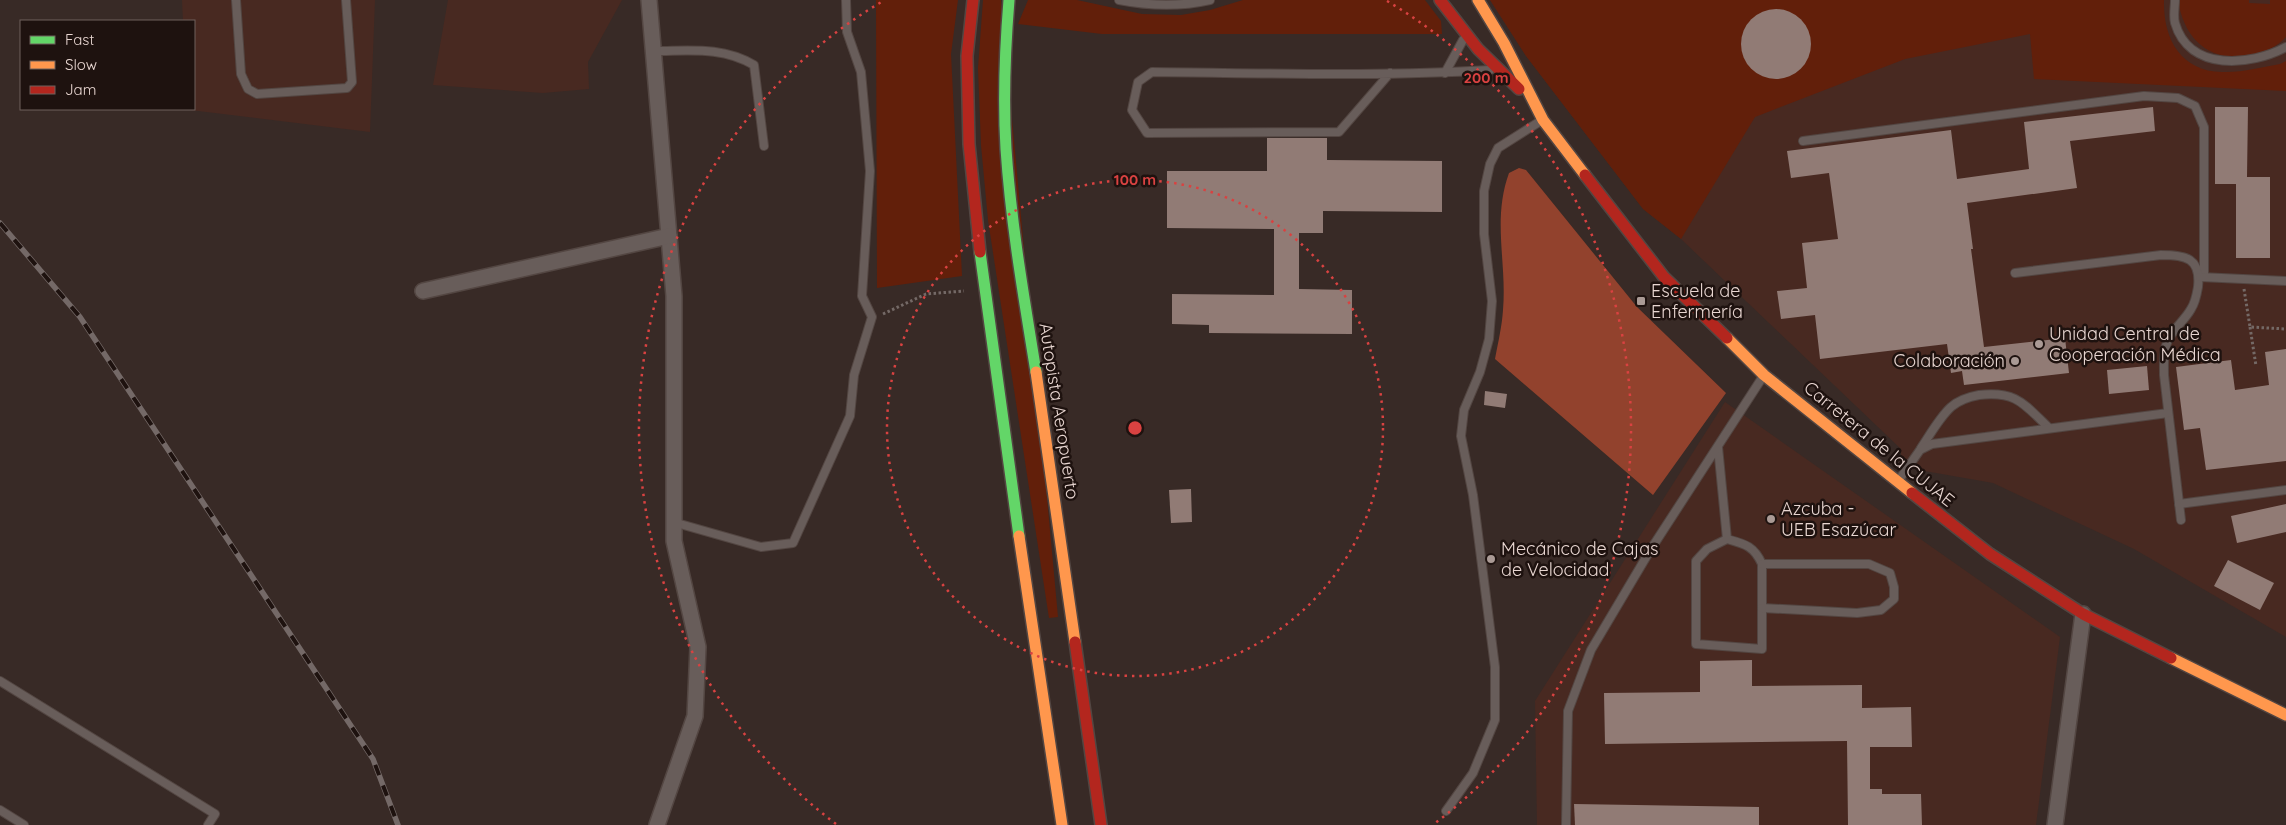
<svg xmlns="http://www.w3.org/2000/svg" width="2286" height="825" viewBox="0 0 2286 825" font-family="Quicksand,sans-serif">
<rect width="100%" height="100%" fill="#382a26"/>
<g fill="#482921">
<polygon points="182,0 375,0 370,132 190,110 194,109 194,21 183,21"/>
<polygon points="448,0 622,0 588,62 589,89 543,93 433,85"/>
<polygon points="1490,0 2286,0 2286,637 2134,549 1993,483 1919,470 1901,458 1901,449 1681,239 1643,209 1526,56"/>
<polygon points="1725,402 2060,637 2036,825 1537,825 1535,701"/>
</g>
<g fill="#621f0a">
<polygon points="876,0 958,0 951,54 962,276 877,288"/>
<polygon points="983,0 1001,0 1058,617 1049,618 988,220 981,145 978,68"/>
<polygon points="1028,0 1077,0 1142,14 1181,15 1210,10 1243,0 1425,0 1441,21 1442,34 1102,34 1018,24"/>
<path d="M1490 0H2164C2163 38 2180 71 2222 72 2241 73 2262 67 2280 64L2286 61V91L2034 79 2030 34 1905 59 1755 117 1681 239 1643 209 1526 56Z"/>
<path d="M2178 0H2249V3L2270 4V0H2286V37C2277 47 2265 52 2252 55 2211 64 2184 40 2178 0Z"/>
</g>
<path fill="#92422d" d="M1519 168 1526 170 1637 307 1726 393 1653 495 1495 359C1498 343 1502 326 1503 310 1507 262 1492 220 1509 173Z"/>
<g fill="#917b75">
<circle cx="1776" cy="44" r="35"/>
<polygon points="2153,107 2155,131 2070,141 2077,188 1967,203 1973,249 1971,249 1984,347 2065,338 2069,373 1964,385 1962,371 1951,373 1947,344 1820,359 1815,315 1781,319 1777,291 1807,288 1802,243 1838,239 1829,173 1791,178 1787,151 1951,130 1957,179 2029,169 2024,122"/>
<polygon points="2215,107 2248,107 2247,177 2270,177 2270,258 2236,258 2236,184 2215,184"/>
<polygon points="1267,138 1327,138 1327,160 1442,161 1442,212 1323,211 1323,233 1299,233 1299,289 1352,290 1352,334 1209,333 1209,325 1172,324 1172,294 1274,295 1274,229 1167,228 1167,171 1267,171"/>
<polygon points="2286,349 2286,461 2206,470 2200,428 2184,430 2176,367 2231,360 2235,390 2269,385 2265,352"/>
<polygon points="2147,366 2149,390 2109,394 2107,370"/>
<polygon points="1485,391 1507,394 1505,408 1484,405"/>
<polygon points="1191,489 1192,522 1171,523 1169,490"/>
<polygon points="2286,504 2286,532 2237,543 2231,516"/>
<polygon points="2228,560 2274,583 2260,610 2214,586"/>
<polygon points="1752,660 1752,686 1862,685 1862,708 1911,707 1912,747 1870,747 1870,789 1882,789 1882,794 1921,794 1922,825 1848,825 1847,741 1605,744 1604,693 1700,692 1700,661"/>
<polygon points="1574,804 1759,807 1759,825 1575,825"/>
</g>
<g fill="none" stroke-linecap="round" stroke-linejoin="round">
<g stroke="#534642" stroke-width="10">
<g id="lane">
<polyline points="236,0 241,74 248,89 257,94 347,88 352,82 346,0"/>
<path d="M1119 0C1150 6 1179 7 1210 0"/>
<path d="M2175 0C2175 7 2173 16 2175 23 2189 72 2251 66 2286 47"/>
<path d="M654 51C689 51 722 46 754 65L764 146"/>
<path d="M1390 73 1339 132 1147 133 1132 110 1138 82 1152 72C1264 73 1378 77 1490 70"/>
<polyline points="1445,73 1463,40"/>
<polyline points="1803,141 2144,96 2178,98 2195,106 2204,127 2204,277"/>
<path d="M2015 273 2161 255C2186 255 2201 258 2198 287 2197 293 2195 303 2191 309 2185 320 2173 329 2168 340 2163 351 2164 363 2164 375L2181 520"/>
<polyline points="2200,277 2286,281"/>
<path d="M1718 447 1727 539 1707 549 1696 561V644L1762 649V564C1754 546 1745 544 1727 539"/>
<path d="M1921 448C1930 435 1939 418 1951 407 1959 400 1968 397 1979 395 2016 391 2023 403 2048 427"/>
<polyline points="1901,477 1920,450 1932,444 2168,413"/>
<polyline points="2179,504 2286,490"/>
<polyline points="673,522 761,547 793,543 850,416 854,375 872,317 862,296 870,171 861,72 847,32 846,0"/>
<polyline points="1762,564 1869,564 1890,573 1894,587 1894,599 1881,610 1857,613 1762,608"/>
<polyline points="0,681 215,814 208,825"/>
<polyline points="0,810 24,825"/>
<polyline points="1446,811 1473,773 1495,720 1495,667 1473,495 1461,436 1464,410 1480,372 1489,339 1492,301 1484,234 1484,191 1490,164 1498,148 1539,122"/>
<polyline points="1566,825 1568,711 1591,650 1651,549 1762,378"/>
</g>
</g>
<g stroke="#534642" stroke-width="18">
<g id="street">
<polyline points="649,0 674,296 674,541 698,647 695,716 657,825"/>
<polyline points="423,291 669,236"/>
<polyline points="2055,825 2083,614"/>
</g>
</g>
<g stroke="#534642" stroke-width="14">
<g id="fast">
<path d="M1009 0C1005 49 1003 99 1006 149 1011 224 1024 298 1036 372"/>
<polyline points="980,252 1019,536"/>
</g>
</g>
<g stroke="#534642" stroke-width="14">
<g id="slow">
<polyline points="1478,0 1504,43 1543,120 1585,175"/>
<polyline points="1727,338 1764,375 1912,493"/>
<polyline points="1036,372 1075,642"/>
<polyline points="1019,536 1062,825"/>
<polyline points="2171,658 2286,715"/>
</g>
</g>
<g stroke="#534642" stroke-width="14">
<g id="jam">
<polyline points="973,0 967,56 969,144 980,252"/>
<polyline points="1440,0 1478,49 1519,89"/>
<polyline points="1585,175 1664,277 1727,338"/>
<polyline points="1912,493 1990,554 2083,614 2171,658"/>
<polyline points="1075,642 1101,825"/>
</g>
</g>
<g stroke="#746966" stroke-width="3" stroke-dasharray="2.5 2.5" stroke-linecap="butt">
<polyline points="2244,289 2250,327 2286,329"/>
<polyline points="883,314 926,294 964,291"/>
<polyline points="2250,327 2256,366"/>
</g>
<use href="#lane" stroke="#685d5a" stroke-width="8"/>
<use href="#street" stroke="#685d5a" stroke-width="15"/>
<use href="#fast" stroke="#63d668" stroke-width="11"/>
<use href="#slow" stroke="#ff974d" stroke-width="11"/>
<use href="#jam" stroke="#b3261e" stroke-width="11"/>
<g stroke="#746967" stroke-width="5.5">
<polyline id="rail" points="0,223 80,317 373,759 398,825"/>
</g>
<use href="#rail" stroke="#1e120f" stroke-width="4" stroke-dasharray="11" stroke-linecap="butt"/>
</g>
<g fill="none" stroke="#d94241" stroke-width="2.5" stroke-dasharray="2.5 5">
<circle cx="1135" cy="428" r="248"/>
<path d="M836 824A496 496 0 0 1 883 1M1387 1A496 496 0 0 1 1434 824"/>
</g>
<g fill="#aa9a95" stroke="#1e120f" stroke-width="2">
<rect x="1636" y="296" width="10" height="10" rx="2.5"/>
<circle cx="2039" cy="344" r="5"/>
<circle cx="2015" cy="361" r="5"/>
<circle cx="1771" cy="519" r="5"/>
<circle cx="1491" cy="559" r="5"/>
</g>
<g text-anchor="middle" stroke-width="5" stroke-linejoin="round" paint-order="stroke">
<g font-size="18" fill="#e8d6d1" stroke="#1e120f" text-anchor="start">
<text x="1651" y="297">Escuela de<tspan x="1651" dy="21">Enfermería</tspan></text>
<text x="2049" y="340">Unidad Central de<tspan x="2049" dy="21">Cooperación Médica</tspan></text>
<text x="2005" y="367" text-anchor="end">Colaboración</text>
<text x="1781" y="515">Azcuba -<tspan x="1781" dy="21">UEB Esazúcar</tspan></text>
<text x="1501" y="555">Mecánico de Cajas<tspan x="1501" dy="21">de Velocidad</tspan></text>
</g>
<g font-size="18" fill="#e8d6d1" stroke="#1e120f">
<text transform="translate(1059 411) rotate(81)" y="6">Autopista Aeropuerto</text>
<text transform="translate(1879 444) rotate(39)" y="6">Carretera de la CUJAE</text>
</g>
</g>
<circle cx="1135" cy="428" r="8" fill="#d94241" stroke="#1e120f" stroke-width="2.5"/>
<g font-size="15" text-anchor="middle" font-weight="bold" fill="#d94241" stroke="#1e120f" stroke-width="5" stroke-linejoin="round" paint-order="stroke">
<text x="1486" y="83">200 m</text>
<text x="1135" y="185">100 m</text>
</g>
<rect x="20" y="20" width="175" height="90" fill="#1e120f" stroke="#6f605d"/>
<rect x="30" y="36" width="25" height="8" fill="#63d668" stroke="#6f605d"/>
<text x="65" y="45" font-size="15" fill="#e8d6d1">Fast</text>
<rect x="30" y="61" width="25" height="8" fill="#ff974d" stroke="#6f605d"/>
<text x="65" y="70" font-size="15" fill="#e8d6d1">Slow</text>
<rect x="30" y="86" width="25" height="8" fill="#b3261e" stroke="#6f605d"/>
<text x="65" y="95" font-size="15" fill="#e8d6d1">Jam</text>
</svg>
